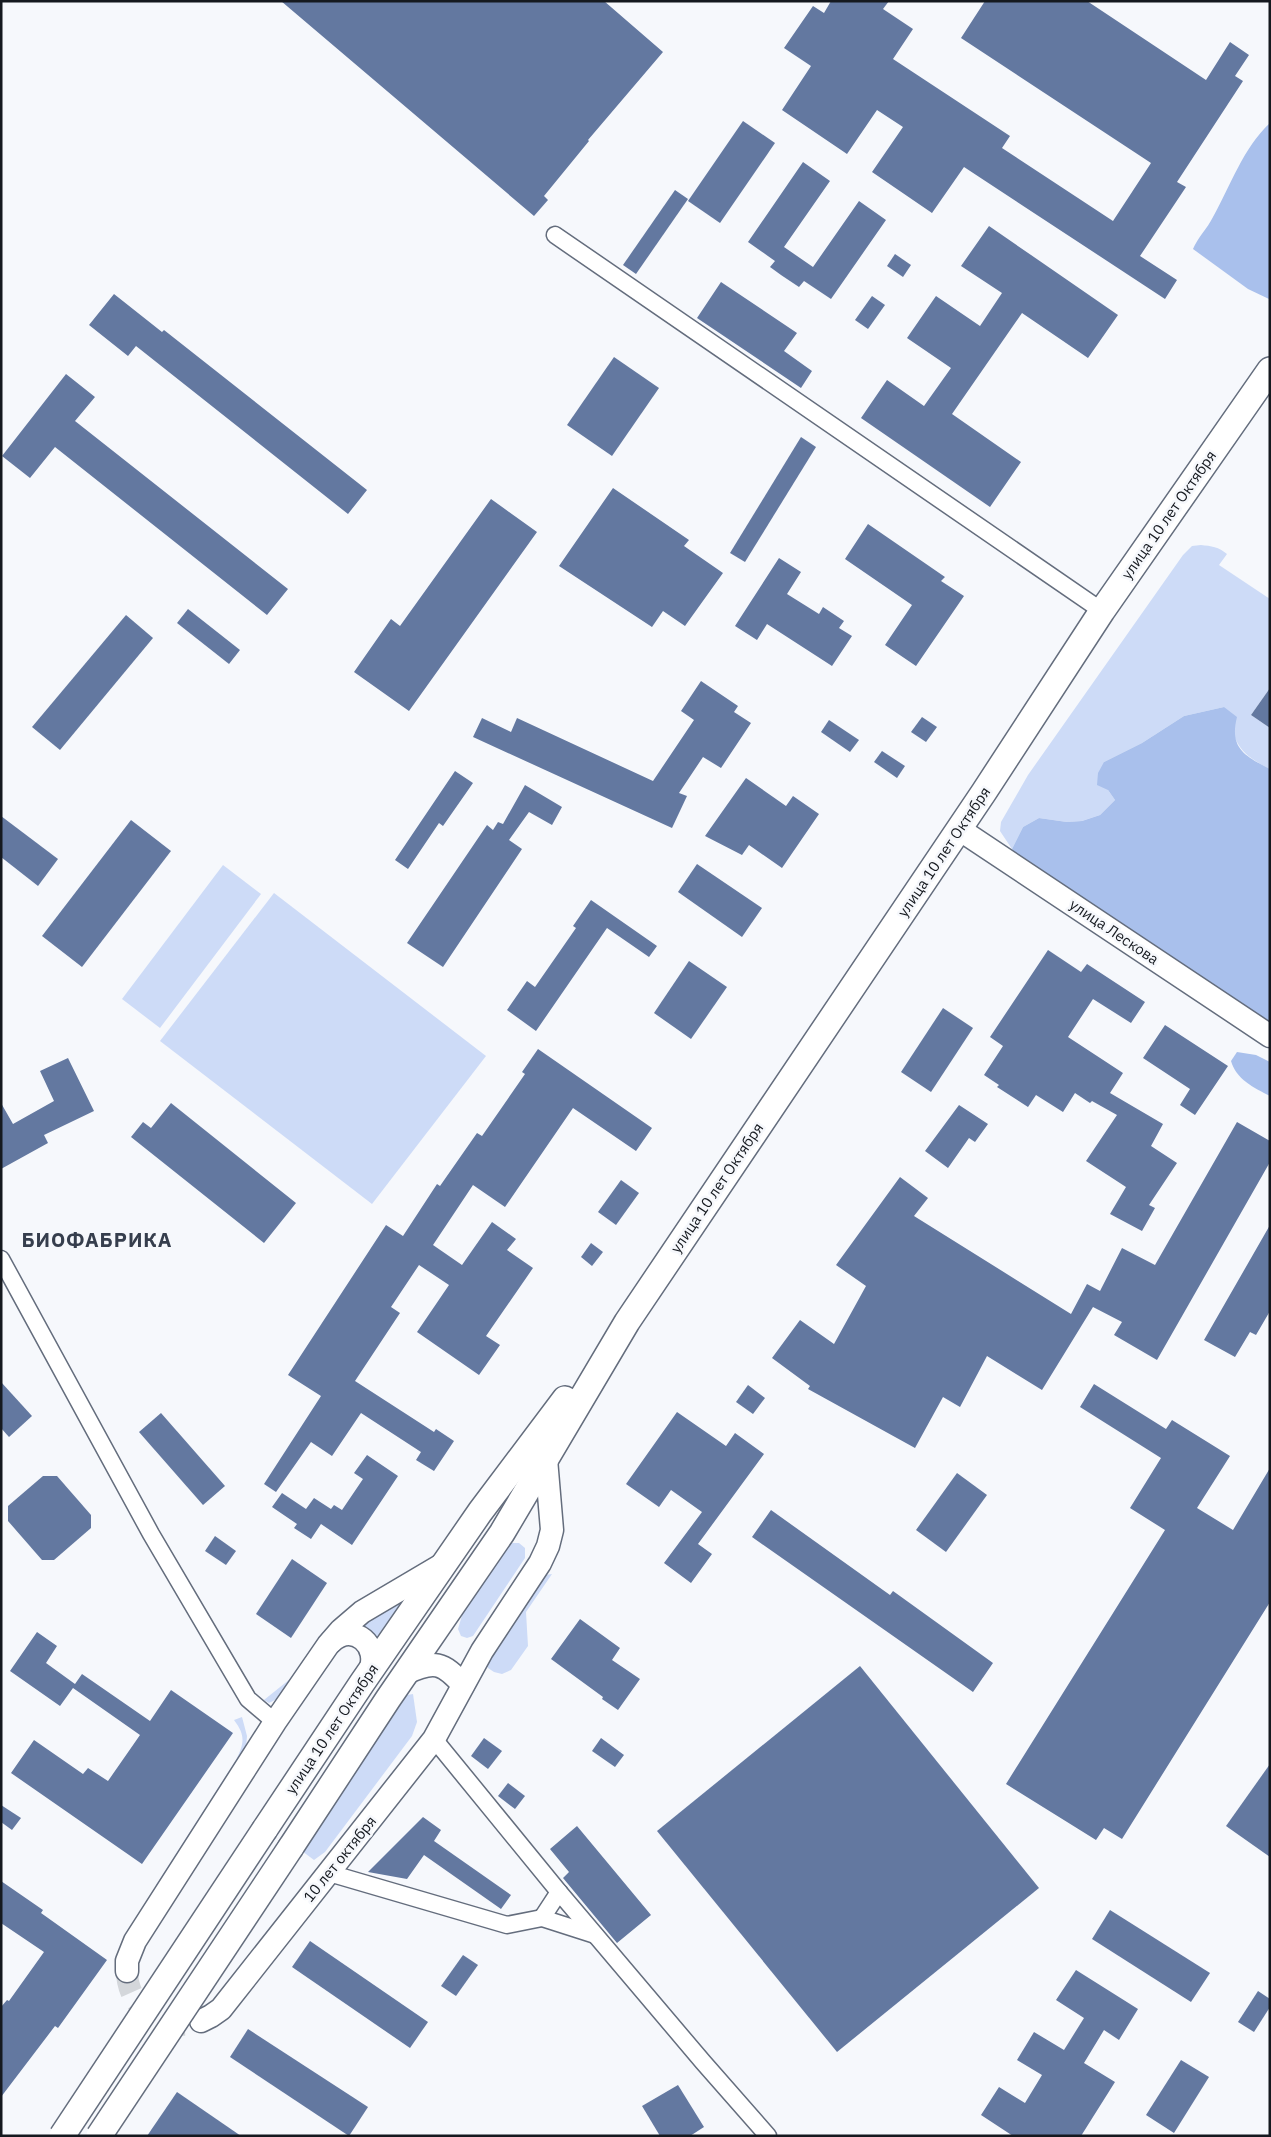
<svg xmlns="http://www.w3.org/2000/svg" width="1271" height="2137" viewBox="0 0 1271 2137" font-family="'IBM Plex Sans',sans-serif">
<rect width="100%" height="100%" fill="#f6f8fc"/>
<g fill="#cddbf7">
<path d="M1201 545C1211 546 1219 547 1227 554L1219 565 1270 599V688L1251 715 1270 728V769C1234 751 1237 742 1224 707L1184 716 1142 743 1104 762 1108 790 1115 800 1100 815 1082 821 1067 822 1039 818 1023 827 1012 849 1000 831 1001 822 1028 775 1183 555 1192 546Z"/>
<polygon points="223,865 261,894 160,1028 122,999"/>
<polygon points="274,893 486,1056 372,1204 160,1041"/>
<polygon points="511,1543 519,1543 525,1548 525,1558 473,1636 467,1638 461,1636 458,1629 463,1612"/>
<polygon points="552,1574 526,1612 528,1646 511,1670 502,1674 494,1672 488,1668 486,1664 545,1575"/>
<polygon points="405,1597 377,1637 360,1633 362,1625 395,1606"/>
<polygon points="300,1671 281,1697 269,1703 264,1700"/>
<polygon points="413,1694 417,1722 412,1736 325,1852 314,1860 302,1851 407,1695"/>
<path d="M242 1717 247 1736 246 1748 162 1885H156L236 1760C244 1743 246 1736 234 1720Z"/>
</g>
<g fill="#a9c0ec">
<path d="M1270 123V298L1269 299 1248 289 1193 249C1198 237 1207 229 1213 217 1231 185 1243 148 1270 123Z"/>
<path d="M1224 707 1237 717C1229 748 1245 756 1270 769V1028L1019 859 1012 849 1023 827 1039 818 1067 822 1082 821 1100 815 1115 800 1108 790 1097 785 1098 773 1104 762 1142 743 1184 716Z"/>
<path d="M1237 1052 1256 1055 1270 1062V1096C1254 1088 1236 1079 1231 1061Z"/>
</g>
<g fill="#6378a0">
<polygon points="281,1 604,1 663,52 588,140 589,141 544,196 548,200 534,216"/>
<polygon points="831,1 889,1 883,9 913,29 893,59 1010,136 1002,148 1113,221 1151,163 961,38 985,1 1087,1 1206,80 1230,42 1249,55 1235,76 1243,81 1177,182 1186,187 1140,256 1177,280 1165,299 964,167 932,213 872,172 903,127 877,110 847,154 782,110 811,66 784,48 813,6 824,13"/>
<polygon points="743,121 775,143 720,223 688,201"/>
<polygon points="803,162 830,181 784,247 813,267 859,201 886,220 831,299 804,281 799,287 781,275 770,267 775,261 748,242"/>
<polygon points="675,190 688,199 636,274 623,265"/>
<polygon points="989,226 1118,315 1088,358 1022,313 952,414 1021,462 990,507 861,418 887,380 924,406 951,368 907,338 936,296 980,326 1002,293 961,266"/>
<polygon points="895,254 911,265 903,277 887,266"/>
<polygon points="721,282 797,333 784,351 812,371 801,388 697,318"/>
<polygon points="114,294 162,332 164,330 367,490 348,514 136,346 128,356 89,325"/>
<polygon points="872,296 885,305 868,329 855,320"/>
<polygon points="614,357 659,388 612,456 567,425"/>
<polygon points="66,374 95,397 75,421 288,589 267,615 55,447 30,478 2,456"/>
<polygon points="801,437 816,447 745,562 730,553"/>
<polygon points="613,488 689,540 684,546 723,573 685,626 663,611 652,627 559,566"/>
<polygon points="491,499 537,532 409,711 354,672 391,619 400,626"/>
<polygon points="868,524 945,577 941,581 964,596 916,666 885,645 912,605 845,559"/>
<polygon points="779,558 801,572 787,594 819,614 823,607 844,621 839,628 852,636 832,666 767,624 757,640 735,626"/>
<polygon points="188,609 240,650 229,664 177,623"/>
<polygon points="126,615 153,638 60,750 32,727"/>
<polygon points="701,681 738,706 734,712 751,723 721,768 703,757 679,793 687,796 672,828 473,737 482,718 511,732 517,718 653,781 694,720 681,711"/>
<polygon points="1270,688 1270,728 1251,715"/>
<polygon points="922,717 937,727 926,742 911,732"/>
<polygon points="829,720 859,740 850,752 821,732"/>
<polygon points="882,751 905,766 897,778 874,762"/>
<polygon points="455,771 473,783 443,826 439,823 408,869 395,860"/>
<polygon points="746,778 786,806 793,796 819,814 782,868 749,845 742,855 705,836"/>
<polygon points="525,785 562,807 552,825 529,812 509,840 522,849 443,967 407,943 487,825 493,830 498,822 503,824"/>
<polygon points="1,816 58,859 38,886 1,857"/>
<polygon points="131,820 171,851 82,967 42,936"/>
<polygon points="697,864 762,908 742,937 678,892"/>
<polygon points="591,900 657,946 649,957 607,928 536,1031 507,1010 527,981 535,987 576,928 573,926"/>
<polygon points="1048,950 1081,972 1087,964 1145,1002 1131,1023 1093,999 1068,1037 1123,1073 1110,1093 1163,1124 1151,1146 1177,1163 1149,1205 1155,1208 1142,1231 1110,1214 1126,1187 1086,1161 1117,1115 1092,1101 1090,1103 1075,1093 1063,1112 1036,1095 1028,1107 997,1087 999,1085 984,1075 1003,1046 990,1037"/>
<polygon points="689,961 727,987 691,1039 654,1013"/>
<polygon points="943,1008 973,1028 931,1092 901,1072"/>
<polygon points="1165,1025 1228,1066 1195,1115 1180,1105 1190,1089 1143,1058"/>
<polygon points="538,1049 652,1128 636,1151 573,1108 505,1207 473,1185 433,1245 462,1265 492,1222 516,1239 507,1250 533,1268 486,1336 500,1345 479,1375 417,1332 449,1285 419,1265 391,1307 400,1313 355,1381 434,1432 436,1429 454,1441 434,1471 416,1460 421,1452 361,1413 332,1456 311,1442 276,1492 264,1484 321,1396 288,1375 386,1225 403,1236 437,1184 440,1186 477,1133 482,1136 525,1074 522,1072"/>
<polygon points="68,1058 94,1111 44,1135 48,1143 1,1169 1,1103 13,1124 54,1101 40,1071"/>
<polygon points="171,1103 296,1203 264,1243 131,1137 143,1122 151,1128"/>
<polygon points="959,1105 988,1124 975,1142 969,1138 948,1168 925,1151"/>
<polygon points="1237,1122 1270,1141 1270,1162 1157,1360 1114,1335 1122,1322 1093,1307 1042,1390 987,1356 960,1407 943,1397 915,1448 808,1389 810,1386 772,1358 800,1320 834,1344 866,1286 836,1265 900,1177 928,1198 914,1216 1071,1314 1087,1284 1100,1291 1122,1248 1155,1265"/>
<polygon points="621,1180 639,1193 616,1225 598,1212"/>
<polygon points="1270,1225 1270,1311 1256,1335 1250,1332 1235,1357 1204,1340"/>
<polygon points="591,1243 603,1252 592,1266 581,1257"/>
<polygon points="1,1382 32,1416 9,1437 1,1428"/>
<polygon points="1094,1384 1166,1429 1172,1420 1230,1456 1197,1508 1233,1530 1270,1468 1270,1602 1122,1839 1104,1828 1096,1840 1006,1784 1165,1530 1130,1508 1161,1458 1080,1407"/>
<polygon points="748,1385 765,1398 753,1414 736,1402"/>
<polygon points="677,1412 726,1446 735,1433 764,1454 698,1544 712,1554 691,1583 664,1563 702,1512 671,1490 659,1507 626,1484"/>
<polygon points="161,1413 225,1486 203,1505 139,1432"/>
<polygon points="367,1455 398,1476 352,1545 321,1524 311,1539 294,1528 297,1524 272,1507 282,1493 306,1509 314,1498 331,1509 334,1505 342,1510 363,1479 354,1473"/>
<polygon points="957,1473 987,1495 946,1552 916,1530"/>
<polygon points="43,1476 57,1476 91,1515 91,1528 54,1560 42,1560 8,1521 8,1506"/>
<polygon points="771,1510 890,1595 893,1591 993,1663 973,1692 752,1537"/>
<polygon points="215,1536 236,1551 226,1565 205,1551"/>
<polygon points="292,1559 327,1583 291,1638 256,1614"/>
<polygon points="580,1619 620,1648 612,1660 640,1679 618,1710 602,1699 603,1697 551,1659"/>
<polygon points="37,1632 57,1646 46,1663 75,1684 82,1674 150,1721 171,1690 233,1733 142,1864 11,1773 34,1740 83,1774 88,1768 108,1781 140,1735 73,1688 60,1706 10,1671"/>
<polygon points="860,1666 1039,1888 837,2052 657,1831"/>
<polygon points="484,1738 502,1751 488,1769 471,1756"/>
<polygon points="601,1738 624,1755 615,1767 592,1751"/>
<polygon points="1270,1764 1270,1857 1226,1826"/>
<polygon points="508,1783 525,1796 515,1809 498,1796"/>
<polygon points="1,1805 21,1818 12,1830 1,1822"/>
<polygon points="423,1817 441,1830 434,1841 511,1895 501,1909 424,1855 407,1879 368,1872"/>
<polygon points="577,1826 651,1915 617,1943 563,1878 569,1872 550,1849"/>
<polygon points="1,1881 43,1910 41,1913 107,1960 58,2028 55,2026 1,2097 1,2007 7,2000 9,2001 44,1952 1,1923"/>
<polygon points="1110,1910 1210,1973 1191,2002 1092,1939"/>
<polygon points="310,1941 428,2022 410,2048 292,1967"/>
<polygon points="463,1955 478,1965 456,1996 441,1986"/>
<polygon points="1076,1970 1138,2009 1119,2040 1104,2030 1084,2063 1115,2082 1081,2136 1013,2136 981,2115 999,2087 1025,2103 1042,2075 1017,2060 1034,2032 1064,2050 1084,2018 1056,2000"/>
<polygon points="1258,1991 1270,1999 1270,2007 1254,2032 1238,2022"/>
<polygon points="248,2029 368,2107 349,2136 230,2057"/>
<polygon points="1181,2060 1209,2077 1174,2133 1146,2115"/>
<polygon points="678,2085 704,2127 690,2136 660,2136 642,2106"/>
<polygon points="177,2092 241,2136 147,2136"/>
</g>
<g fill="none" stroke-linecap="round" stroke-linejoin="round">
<path stroke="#d4d7db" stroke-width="22" stroke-dasharray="22 11" stroke-linecap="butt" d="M127 1971C127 2009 166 2035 201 2021"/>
<g stroke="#646d7d" stroke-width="19">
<g id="street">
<polyline points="555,235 1102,611"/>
<polyline points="1,1259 151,1534 248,1699 275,1722"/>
<polyline points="434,1739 559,1892 703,2062 768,2136"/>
<polyline points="329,1873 507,1925 542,1918 595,1935"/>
<polyline points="542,1918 559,1892"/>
</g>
</g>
<g stroke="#646d7d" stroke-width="25">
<g id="secondary">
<polyline points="959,829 1270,1036"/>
<path d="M331 1642C353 1621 382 1646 369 1673"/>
<path d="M406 1673C434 1660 443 1662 463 1685"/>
<polyline points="127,1971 127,1961 135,1941 275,1722 328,1645 341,1630 362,1612 445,1563"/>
<polyline points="201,2021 211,2016 221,2009 434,1739 482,1651 540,1563 548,1546 552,1530 546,1459"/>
</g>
</g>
<g stroke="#646d7d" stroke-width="28">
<g id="primary">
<polyline points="265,1829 362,1683 480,1512 565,1399"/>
<polyline points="291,1847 388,1699 502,1533 627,1322 984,792 1102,611 1270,370"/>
</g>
</g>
<use href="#street" stroke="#fff" stroke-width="16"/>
<use href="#secondary" stroke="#fff" stroke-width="22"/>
<use href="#primary" stroke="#fff" stroke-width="25"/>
<g stroke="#646d7d" stroke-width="28" stroke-linecap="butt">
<g id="primary-bridge">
<polyline points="62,2136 265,1829"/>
<polyline points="99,2136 291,1847"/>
</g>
</g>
<use href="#primary-bridge" stroke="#fff" stroke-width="25"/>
</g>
<g text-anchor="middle" stroke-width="5" stroke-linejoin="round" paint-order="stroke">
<g font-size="15" fill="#15191f" stroke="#f6f8fc">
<text transform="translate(1169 515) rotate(-55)" y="5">улица 10 лет Октября</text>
<text transform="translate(944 852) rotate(-56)" y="5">улица 10 лет Октября</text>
<text transform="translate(1114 932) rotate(34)" y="5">улица Лескова</text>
<text transform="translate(717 1188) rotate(-56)" y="5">улица 10 лет Октября</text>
<text transform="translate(332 1729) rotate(-56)" y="5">улица 10 лет Октября</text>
<text transform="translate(340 1859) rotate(-51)" y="5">10 лет октября</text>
</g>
<g font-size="20" font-weight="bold" letter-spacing="1" fill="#363e4d" stroke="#f6f8fc">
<text x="97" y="1247">БИОФАБРИКА</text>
</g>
</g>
<rect width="1271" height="2137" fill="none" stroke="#15191f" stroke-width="5"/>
</svg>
